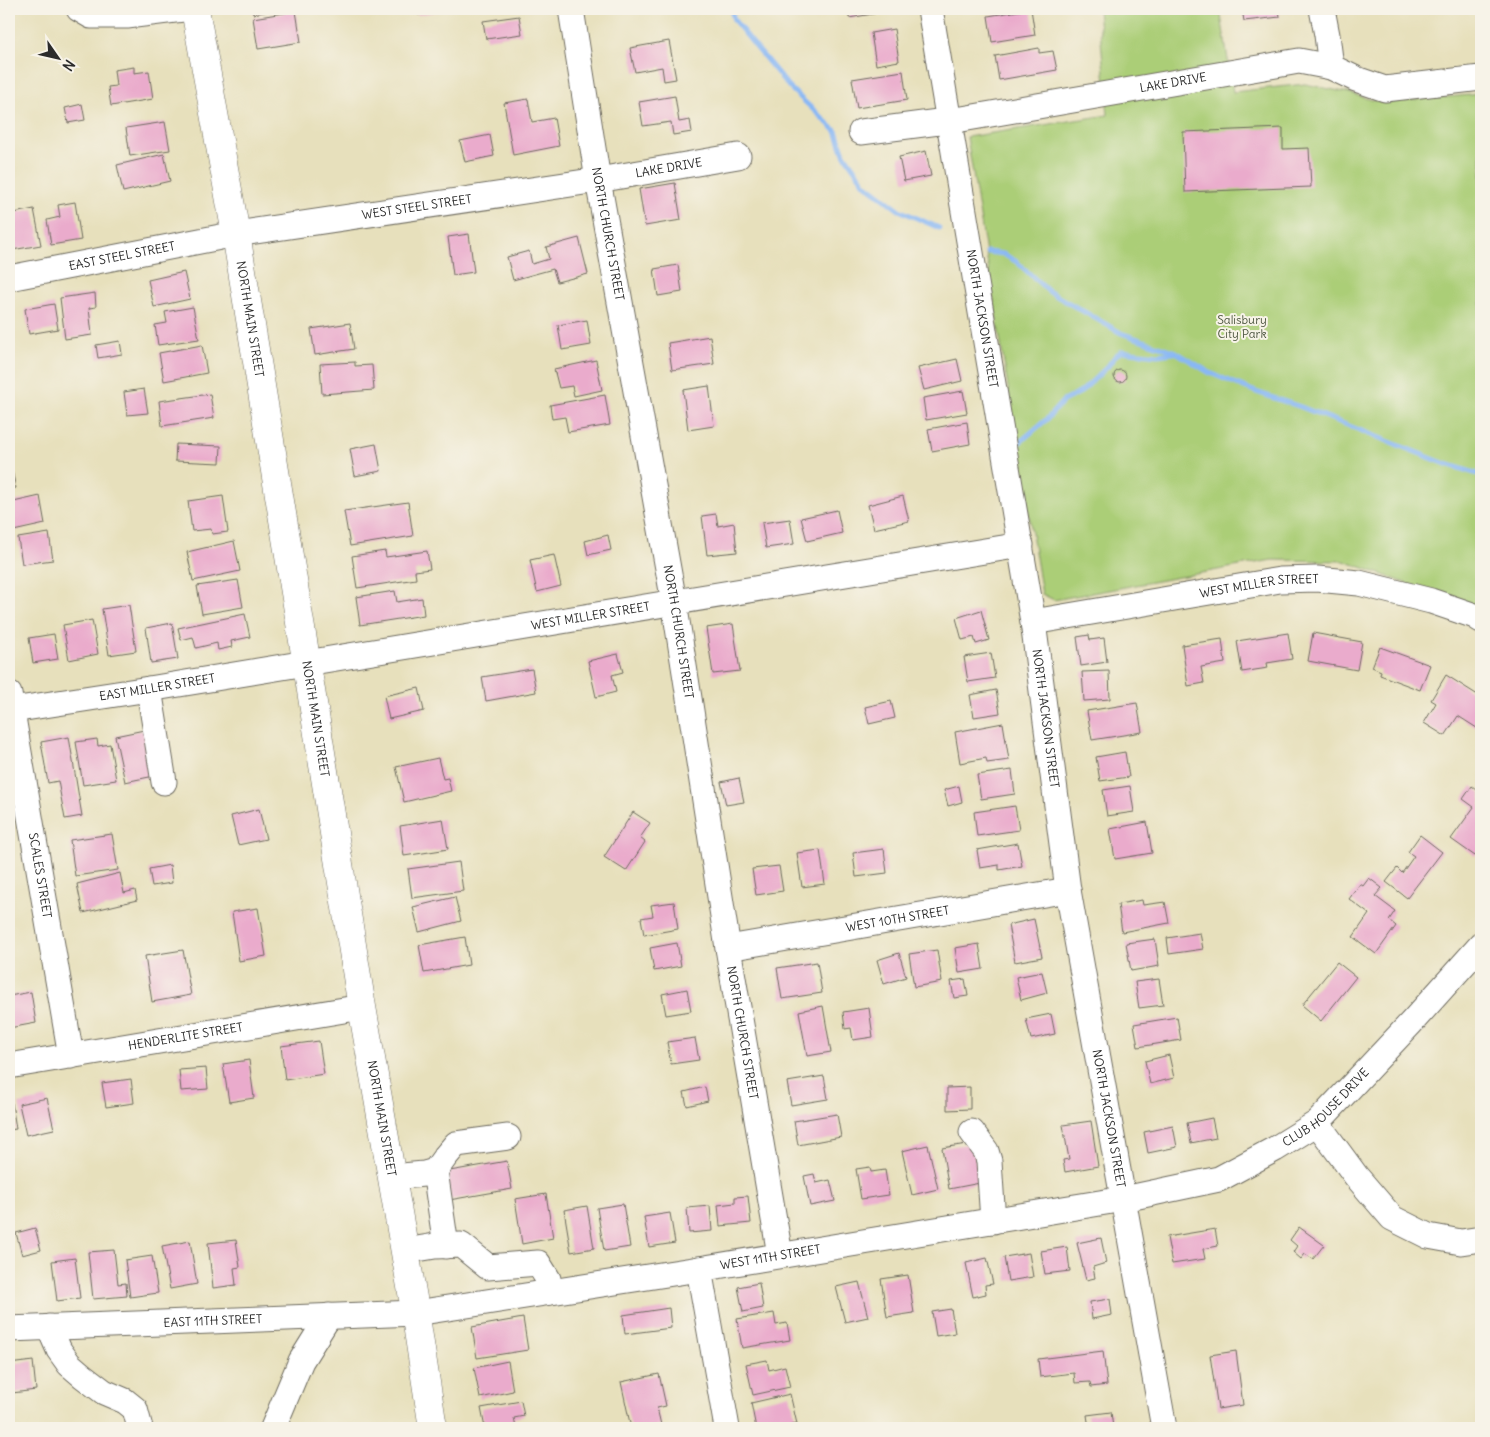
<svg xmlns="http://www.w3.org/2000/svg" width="1490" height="1437" viewBox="0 0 1490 1437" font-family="Delius,sans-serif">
<rect width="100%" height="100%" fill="#f7f3e8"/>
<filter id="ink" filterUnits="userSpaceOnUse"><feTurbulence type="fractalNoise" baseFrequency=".02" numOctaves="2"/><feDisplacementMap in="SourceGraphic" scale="10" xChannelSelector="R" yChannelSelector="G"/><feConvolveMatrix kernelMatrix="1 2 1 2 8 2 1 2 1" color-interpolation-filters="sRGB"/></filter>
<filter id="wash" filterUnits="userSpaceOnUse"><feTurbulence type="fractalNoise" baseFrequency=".0096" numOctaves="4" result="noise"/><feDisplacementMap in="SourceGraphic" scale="20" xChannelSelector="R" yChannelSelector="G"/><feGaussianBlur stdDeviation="1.12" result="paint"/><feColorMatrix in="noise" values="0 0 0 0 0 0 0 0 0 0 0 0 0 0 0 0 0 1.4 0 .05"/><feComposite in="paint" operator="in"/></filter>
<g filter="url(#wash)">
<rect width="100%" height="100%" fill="#e7e0bc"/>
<polygon fill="#abce77" stroke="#6b7c51" points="1098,9 1220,9 1233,92 1305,84 1349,93 1382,103 1481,94 1481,610 1344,561 1272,560 1054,600 1042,594 967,137 1108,115"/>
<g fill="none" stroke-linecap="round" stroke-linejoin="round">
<g stroke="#89b8f4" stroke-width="5">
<polyline points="731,9 734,20 755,46 790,88 836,131 844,154 865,184 899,210 939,228"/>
<polyline points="987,252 1003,254 1017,262 1048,291 1121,333 1176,352 1210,373 1256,392 1301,407 1446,464 1481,475"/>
<polyline points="1020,442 1047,419 1063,401 1081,392 1108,366 1116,355 1122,351 1157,355 1173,353"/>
</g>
</g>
<g id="blocks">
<g fill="#eaabcc">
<polygon points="252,9 275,9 275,10 253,14"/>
<polygon points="417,9 445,9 445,10 418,15"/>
<polygon points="848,9 896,9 896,10 849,18"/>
<polygon points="1031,9 1035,35 992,42 988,16"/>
<polygon points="1242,9 1279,9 1280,17 1244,21"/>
<polygon points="296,11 301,42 258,49 253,18"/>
<polygon points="519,16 522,34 486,39 483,21"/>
<polygon points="894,29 899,61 876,65 871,33"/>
<polygon points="669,41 676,79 664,81 662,67 635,72 630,48"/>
<polygon points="1039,48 1039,53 1053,51 1057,70 999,80 995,56"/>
<polygon points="134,67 134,73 149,71 153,99 111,106 108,87 116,86 114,70"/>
<polygon points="903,71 907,100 857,108 852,79"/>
<polygon points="675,96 679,122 690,120 692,132 673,135 671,122 643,126 639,102"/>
<polygon points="528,99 532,122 554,118 559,146 513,155 504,103"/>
<polygon points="82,104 85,120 68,123 65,108"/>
<polygon points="165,122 170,150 130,156 126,128"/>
<polygon points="1283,128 1283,149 1309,148 1311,187 1185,192 1183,132"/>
<polygon points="490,135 494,156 465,162 460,141"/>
<polygon points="926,151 931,176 904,181 899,157"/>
<polygon points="164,154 170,181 123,192 117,165"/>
<polygon points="675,183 681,220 645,226 639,189"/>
<polygon points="75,202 81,240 51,245 47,220 60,217 58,205"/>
<polygon points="34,209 41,245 12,250 9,232 9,214"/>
<polygon points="469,234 474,272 453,275 448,237"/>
<polygon points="579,238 588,274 557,282 553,269 513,280 507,257 529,251 532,264 549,259 546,247"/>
<polygon points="678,265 682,292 658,296 654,269"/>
<polygon points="184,272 190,299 154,307 148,280"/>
<polygon points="95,293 96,307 89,308 92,335 65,339 60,298"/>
<polygon points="54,304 58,329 29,334 25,309"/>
<polygon points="193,307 199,339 158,345 155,325 167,323 165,312"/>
<polygon points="587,320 591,345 562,350 558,325"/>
<polygon points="350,323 354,349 315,355 311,329"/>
<polygon points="710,336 714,364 672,370 668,343"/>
<polygon points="120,341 122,354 98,358 96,345"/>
<polygon points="202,345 207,373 164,381 159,353"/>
<polygon points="957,359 962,381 924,390 918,368"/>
<polygon points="596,360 602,390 574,396 572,386 559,388 554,369"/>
<polygon points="355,362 355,366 372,365 374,390 322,394 320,364"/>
<circle cx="1120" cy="376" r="6"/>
<polygon points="709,386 714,426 688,430 683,390"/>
<polygon points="144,389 148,413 127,415 124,392"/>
<polygon points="963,391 967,413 926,420 923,398"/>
<polygon points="210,394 214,418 162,426 159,401"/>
<polygon points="605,395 610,425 568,432 565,417 552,419 550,405"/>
<polygon points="967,422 970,444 932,451 928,429"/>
<polygon points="176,444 221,446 220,463 175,461"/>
<polygon points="376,444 381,471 355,476 350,449"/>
<polygon points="9,457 16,488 9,490"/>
<polygon points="40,496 45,524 9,532 9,503"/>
<polygon points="223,496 228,532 212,534 211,529 192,531 188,501"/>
<polygon points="903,496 909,521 874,529 868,505"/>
<polygon points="408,502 413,536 350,546 344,511"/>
<polygon points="837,510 842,533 807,541 801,518"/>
<polygon points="716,514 718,526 734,523 737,552 707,555 702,516"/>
<polygon points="790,519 794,544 766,548 762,523"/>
<polygon points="49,533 53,560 22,564 18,538"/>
<polygon points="608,535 611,550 588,555 585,541"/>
<polygon points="234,541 240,571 193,581 187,552"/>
<polygon points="385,551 386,557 427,551 430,569 415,571 416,579 357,588 352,556"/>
<polygon points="554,555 561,586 537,592 530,560"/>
<polygon points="238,580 243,607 202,614 197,586"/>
<polygon points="395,591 397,602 422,598 424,615 360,625 356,597"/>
<polygon points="129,605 136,651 109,655 102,609"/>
<polygon points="981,610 989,640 976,644 974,637 962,640 956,618"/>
<polygon points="245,614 250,637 231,641 232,647 218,650 217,643 196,648 193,637 181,640 178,628"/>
<polygon points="92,620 98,654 69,660 63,625"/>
<polygon points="172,623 178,659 151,663 146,628"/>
<polygon points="733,624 740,671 713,674 706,628"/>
<polygon points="1288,633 1292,659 1267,663 1268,668 1242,672 1237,641"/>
<polygon points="1313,633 1362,642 1357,670 1308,661"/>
<polygon points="54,634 58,659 33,663 29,638"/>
<polygon points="1089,635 1090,640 1104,638 1107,662 1081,666 1077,637"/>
<polygon points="1222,639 1225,663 1201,667 1204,683 1188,686 1182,645"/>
<polygon points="1380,647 1430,665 1420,690 1380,675 1381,671 1372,667"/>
<polygon points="991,653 995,678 968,682 964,657"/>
<polygon points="618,654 623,672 612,675 616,692 596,697 588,661"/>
<polygon points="532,669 536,692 486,701 482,677"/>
<polygon points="1109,671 1110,699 1084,701 1082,672"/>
<polygon points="1446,675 1481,697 1480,730 1458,716 1445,736 1424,723 1436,703 1431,700"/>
<polygon points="419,688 424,711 389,719 384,696"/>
<polygon points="996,690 1000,713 974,717 970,695"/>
<polygon points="891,701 895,718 869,724 865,707"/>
<polygon points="1137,703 1142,732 1092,740 1087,711"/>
<polygon points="1003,723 1009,760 987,763 986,758 960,763 955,732"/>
<polygon points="149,729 159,775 125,782 115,736"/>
<polygon points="69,737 82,816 65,819 58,781 48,783 41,742"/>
<polygon points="97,739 98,746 110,744 116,780 83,785 76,742"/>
<polygon points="1125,752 1129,777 1100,781 1096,757"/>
<polygon points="438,758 443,779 448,778 451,791 404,802 396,767"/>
<polygon points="1012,770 1015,794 981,799 977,775"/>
<polygon points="739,778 744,802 726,805 721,782"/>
<polygon points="959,786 962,802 948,806 944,790"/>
<polygon points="1130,786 1134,812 1107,816 1103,790"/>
<polygon points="1472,786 1481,793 1481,847 1475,856 1451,839 1474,807 1463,799"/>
<polygon points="1015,806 1019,830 977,836 974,812"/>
<polygon points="259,809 266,839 238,845 231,816"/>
<polygon points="633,812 650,823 640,838 645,842 626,871 604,857"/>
<polygon points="443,819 448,849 404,856 400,826"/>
<polygon points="1147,822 1152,853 1115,859 1110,829"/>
<polygon points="112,834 118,870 75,876 70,840"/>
<polygon points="1420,835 1442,852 1407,898 1386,882 1397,868 1402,873 1414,856 1408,852"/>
<polygon points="1018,843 1022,866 999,870 999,865 980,868 977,850"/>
<polygon points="884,849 887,873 856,877 853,853"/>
<polygon points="820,850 825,884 802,887 797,853"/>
<polygon points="459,862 463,891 412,898 408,869"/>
<polygon points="170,865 172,883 152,886 149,869"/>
<polygon points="779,866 783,891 756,895 752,869"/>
<polygon points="120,873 124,893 135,890 137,900 83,913 77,884"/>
<polygon points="1369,878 1382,888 1375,896 1395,911 1389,920 1396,926 1376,954 1353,937 1369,914 1349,899 1360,884 1363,886"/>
<polygon points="455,897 461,921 419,932 413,907"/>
<polygon points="1142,900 1143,905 1165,902 1169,923 1122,932 1118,904"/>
<polygon points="674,902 678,929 644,935 641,918 653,916 651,905"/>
<polygon points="258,908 266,956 239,961 232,912"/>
<polygon points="1034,919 1042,957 1015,962 1008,925"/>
<polygon points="1200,933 1203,949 1169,954 1167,938"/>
<polygon points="465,937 469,965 424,973 419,945"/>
<polygon points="1155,939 1159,966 1131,971 1126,943"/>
<polygon points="677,943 681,966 654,971 650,948"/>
<polygon points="979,944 983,969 959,973 955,948"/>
<polygon points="183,950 191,995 152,1002 145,956"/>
<polygon points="937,950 942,982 914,987 909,954"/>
<polygon points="899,953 906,977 884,984 877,960"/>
<polygon points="817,962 822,993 782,999 777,968"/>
<polygon points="1337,962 1356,977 1321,1021 1302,1005"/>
<polygon points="1042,972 1047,993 1021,1000 1016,977"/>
<polygon points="965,979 968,996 954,998 951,981"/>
<polygon points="1159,979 1163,1005 1139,1008 1135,982"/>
<polygon points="687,989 691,1011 666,1015 662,994"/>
<polygon points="31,992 36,1023 9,1028 9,996"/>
<polygon points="823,1006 831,1052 807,1056 799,1011"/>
<polygon points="869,1008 873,1037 853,1040 851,1028 845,1029 843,1012"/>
<polygon points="1051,1014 1055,1034 1031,1039 1026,1019"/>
<polygon points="1177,1017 1181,1040 1138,1047 1134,1024"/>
<polygon points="695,1038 699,1060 671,1064 667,1042"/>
<polygon points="319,1041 324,1074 285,1080 281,1046"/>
<polygon points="1169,1055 1174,1078 1150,1084 1145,1061"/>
<polygon points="249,1060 254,1098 229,1102 223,1064"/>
<polygon points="206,1068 208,1089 181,1091 179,1070"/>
<polygon points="824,1076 828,1099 791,1105 787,1082"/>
<polygon points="131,1079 134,1103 106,1107 102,1083"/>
<polygon points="705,1087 708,1101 687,1106 684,1092"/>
<polygon points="970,1087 970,1109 947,1110 947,1088"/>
<polygon points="47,1098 54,1129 26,1135 19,1104"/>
<polygon points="12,1103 16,1129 9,1130 9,1104"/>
<polygon points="837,1114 841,1137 798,1145 794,1121"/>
<polygon points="1212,1118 1216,1138 1191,1143 1187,1123"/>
<polygon points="1091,1121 1098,1166 1065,1172 1063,1160 1069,1159 1063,1125"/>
<polygon points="1173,1126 1177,1147 1148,1153 1144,1132"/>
<polygon points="973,1143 980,1183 949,1189 942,1148"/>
<polygon points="928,1145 938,1189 912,1195 902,1151"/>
<polygon points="507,1161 512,1189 449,1200 444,1172"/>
<polygon points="870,1167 871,1172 885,1170 889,1195 861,1199 856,1169"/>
<polygon points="814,1174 816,1183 830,1180 835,1201 810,1206 804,1176"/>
<polygon points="546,1194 553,1238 522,1244 515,1199"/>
<polygon points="748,1196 751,1223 720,1226 718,1205 735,1203 735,1197"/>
<polygon points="623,1204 630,1247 604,1251 597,1208"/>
<polygon points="587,1206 594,1248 571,1252 564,1210"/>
<polygon points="710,1206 712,1231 689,1233 687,1208"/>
<polygon points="670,1213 675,1243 649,1247 644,1217"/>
<polygon points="1299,1227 1324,1245 1313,1259 1305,1254 1301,1259 1293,1252 1297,1246 1290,1240"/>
<polygon points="35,1228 41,1250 22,1255 16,1233"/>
<polygon points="1215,1229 1218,1246 1203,1249 1205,1259 1172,1264 1167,1237"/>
<polygon points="1101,1238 1106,1263 1093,1267 1095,1278 1086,1280 1077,1243"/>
<polygon points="236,1240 240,1267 234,1268 236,1285 213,1288 208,1243"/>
<polygon points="190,1241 197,1284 170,1289 162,1246"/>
<polygon points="1067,1247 1070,1271 1045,1274 1041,1251"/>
<polygon points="114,1250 118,1284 126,1283 127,1296 93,1299 88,1252"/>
<polygon points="1029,1253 1033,1277 1008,1281 1004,1257"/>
<polygon points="152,1256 158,1293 130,1297 125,1260"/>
<polygon points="75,1258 80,1298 57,1301 52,1261"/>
<polygon points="987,1258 993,1284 985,1285 986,1294 973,1297 966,1263"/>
<polygon points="908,1275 914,1313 887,1317 881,1279"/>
<polygon points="859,1282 868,1317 845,1322 836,1287"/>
<polygon points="759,1283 763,1308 743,1312 738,1287"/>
<polygon points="1110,1299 1112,1315 1092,1319 1090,1302"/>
<polygon points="669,1308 671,1328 625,1334 623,1315"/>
<polygon points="951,1309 955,1333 936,1336 932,1312"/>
<polygon points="774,1313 776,1325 787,1323 790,1340 742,1348 737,1319"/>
<polygon points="523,1318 528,1350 477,1358 472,1327"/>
<polygon points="1103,1351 1107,1385 1091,1387 1090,1382 1075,1383 1074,1373 1040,1377 1038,1359"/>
<polygon points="1236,1351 1243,1405 1218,1409 1210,1355"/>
<polygon points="767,1360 769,1370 785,1366 790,1387 753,1395 746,1364"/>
<polygon points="33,1361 36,1390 12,1393 9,1364"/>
<polygon points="508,1361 513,1391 480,1398 474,1368"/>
<polygon points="659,1374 666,1406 657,1408 661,1425 647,1428 631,1428 621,1382"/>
<polygon points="790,1394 797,1424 778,1428 756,1428 751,1403"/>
<polygon points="521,1401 524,1416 514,1418 516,1428 485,1428 481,1408"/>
<polygon points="1111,1412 1113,1428 1089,1428 1087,1415"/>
</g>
</g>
</g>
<g filter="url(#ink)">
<use href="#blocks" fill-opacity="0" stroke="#6d6a5e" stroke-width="1"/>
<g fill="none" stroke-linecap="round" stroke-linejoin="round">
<g stroke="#6d6a5e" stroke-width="27">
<g id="minor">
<polyline points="79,9 91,16 127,16 183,9"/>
<path id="s1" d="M571 9 598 180 674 602 728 948 780 1255"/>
<path id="s2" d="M930 9 1033 622 1068 890 1164 1428"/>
<polyline points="1322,9 1327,35 1331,67"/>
<path id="s3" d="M861 132 962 119 1299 61 1331 67 1356 79 1385 89 1481 78"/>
<path id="s4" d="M9 278 236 234 598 180 738 156"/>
<path id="s5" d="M1033 622 1280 580 1317 579 1359 583 1431 601 1475 616 1481 620"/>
<polyline points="149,689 164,782"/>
<path id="s6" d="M9 694 71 1056"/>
<path id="s7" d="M9 710H12L149 689 1021 545"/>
<path id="s8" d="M728 948 1068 890"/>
<path id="s9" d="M9 1066 362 1007"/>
<polyline points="1317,1123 1356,1176 1392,1218 1428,1236 1461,1242 1481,1239"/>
<polyline points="972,1132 986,1151 989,1161 993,1221"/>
<polyline points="435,1171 446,1246"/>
<polyline points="392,1177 424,1174 435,1171 445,1157 456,1144 508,1137"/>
<polyline points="405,1251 435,1246 461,1245 488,1267 538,1263 548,1279 550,1292"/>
<polyline points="699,1269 727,1428"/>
<polyline points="49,1327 59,1350 69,1364 83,1376 104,1392 125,1401 135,1409 140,1428"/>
<path id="s10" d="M9 1329 416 1313 699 1269 1124 1199 1219 1179 1275 1149 1317 1123 1411 1023 1481 945"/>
<polyline points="273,1428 301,1361 329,1316"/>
</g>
</g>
<g stroke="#6d6a5e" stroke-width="29">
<g id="major">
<path id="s11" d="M195 9 236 234 304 647 362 1007 413 1298 433 1428"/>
</g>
</g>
<use href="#minor" stroke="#fff" stroke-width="25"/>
<use href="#major" stroke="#fff" stroke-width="28"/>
</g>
</g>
<g text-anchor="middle" stroke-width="4" stroke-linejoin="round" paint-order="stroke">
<g font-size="12" fill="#2b2b2b" stroke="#f7f3e8">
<text dy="4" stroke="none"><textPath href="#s3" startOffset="316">LAKE DRIVE</textPath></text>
<text dy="4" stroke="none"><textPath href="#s4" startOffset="669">LAKE DRIVE</textPath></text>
<text dy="4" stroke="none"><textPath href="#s4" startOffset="414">WEST STEEL STREET</textPath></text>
<text dy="4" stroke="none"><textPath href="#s1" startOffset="228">NORTH CHURCH STREET</textPath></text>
<text dy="4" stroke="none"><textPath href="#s4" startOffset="115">EAST STEEL STREET</textPath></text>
<text dy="4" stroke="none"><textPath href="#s11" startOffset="315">NORTH MAIN STREET</textPath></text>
<text dy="4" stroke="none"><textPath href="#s2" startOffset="314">NORTH JACKSON STREET</textPath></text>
<text dy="4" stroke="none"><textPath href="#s5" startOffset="229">WEST MILLER STREET</textPath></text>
<text dy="4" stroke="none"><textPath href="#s7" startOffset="589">WEST MILLER STREET</textPath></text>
<text dy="4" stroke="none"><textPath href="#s1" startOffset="632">NORTH CHURCH STREET</textPath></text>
<text dy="4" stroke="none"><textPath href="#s7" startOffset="150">EAST MILLER STREET</textPath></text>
<text dy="4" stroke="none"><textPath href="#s11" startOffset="720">NORTH MAIN STREET</textPath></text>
<text dy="4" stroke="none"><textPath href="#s2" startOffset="719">NORTH JACKSON STREET</textPath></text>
<text dy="4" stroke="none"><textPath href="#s6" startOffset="184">SCALES STREET</textPath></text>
<text dy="4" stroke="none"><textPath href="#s8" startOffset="172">WEST 10TH STREET</textPath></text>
<text dy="4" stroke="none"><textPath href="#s1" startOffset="1038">NORTH CHURCH STREET</textPath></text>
<text dy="4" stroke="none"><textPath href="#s9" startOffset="179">HENDERLITE STREET</textPath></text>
<text dy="4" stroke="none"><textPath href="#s10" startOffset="1351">CLUB HOUSE DRIVE</textPath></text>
<text dy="4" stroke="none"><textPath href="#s11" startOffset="1125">NORTH MAIN STREET</textPath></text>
<text dy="4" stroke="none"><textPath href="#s2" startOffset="1124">NORTH JACKSON STREET</textPath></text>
<text dy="4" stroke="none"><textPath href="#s10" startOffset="766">WEST 11TH STREET</textPath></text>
<text dy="4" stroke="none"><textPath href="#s10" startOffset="204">EAST 11TH STREET</textPath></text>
</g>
<g font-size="12" fill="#4b543e" stroke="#f7f3e8">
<text x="1242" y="324">Salisbury<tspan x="1242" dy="14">City Park</tspan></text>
</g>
</g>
<rect width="1490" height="1437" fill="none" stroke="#f7f3e8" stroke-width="30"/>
<g transform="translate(58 58) rotate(124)" stroke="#f7f3e8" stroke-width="4" paint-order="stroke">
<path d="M0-4L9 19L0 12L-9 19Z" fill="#2b2b2b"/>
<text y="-8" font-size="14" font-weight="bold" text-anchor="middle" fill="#2b2b2b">N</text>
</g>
</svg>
